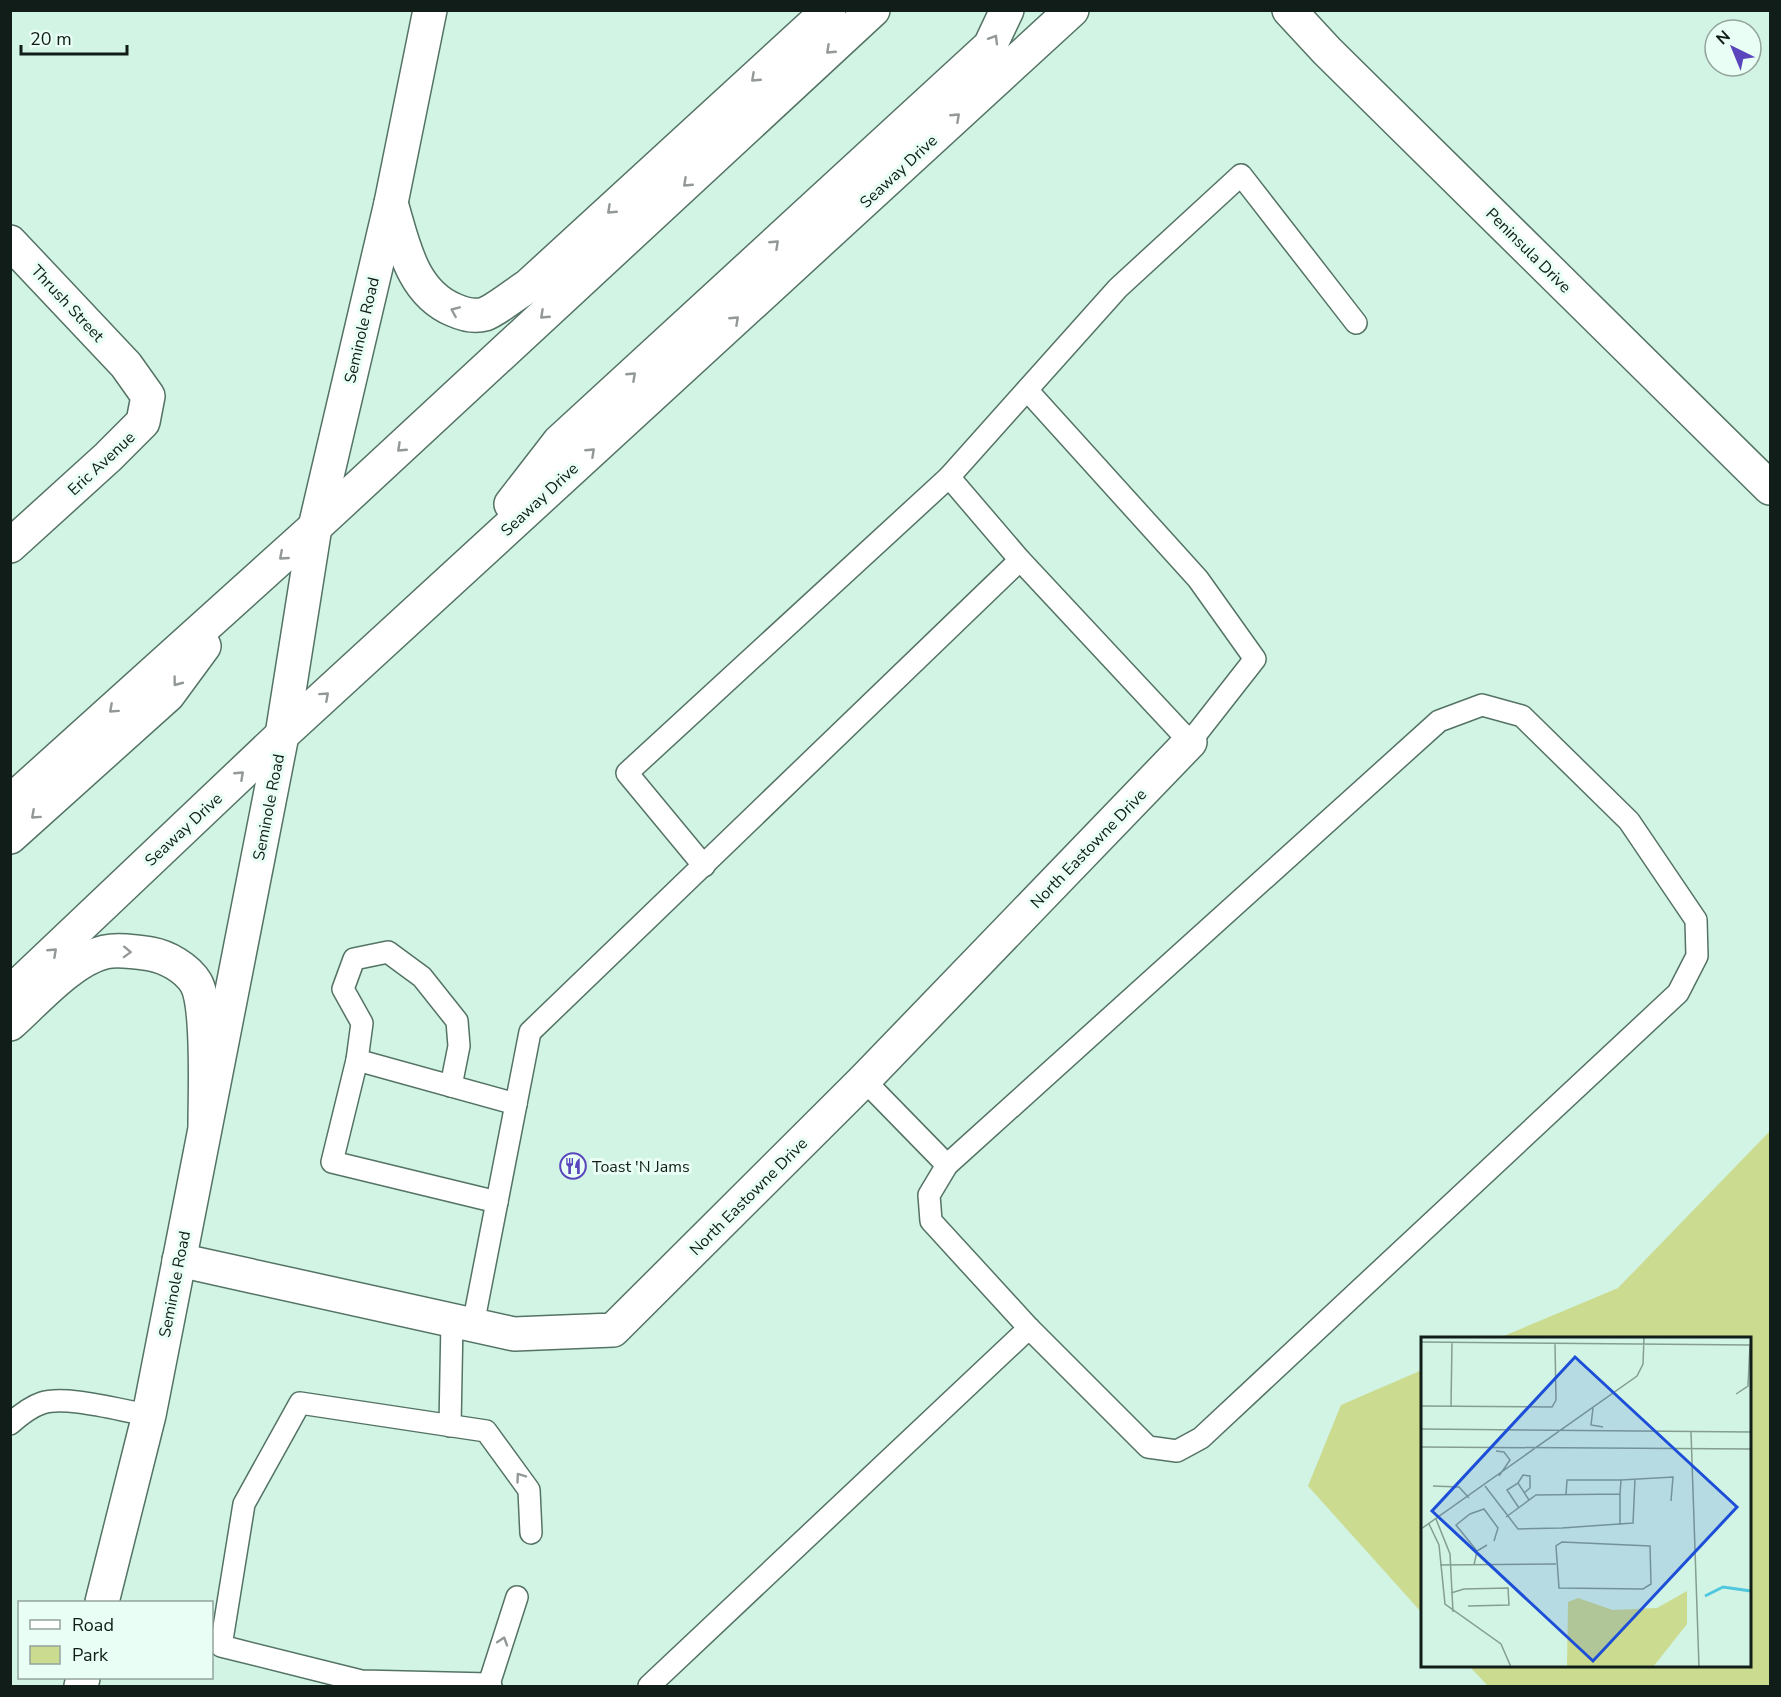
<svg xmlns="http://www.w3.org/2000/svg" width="1781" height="1697" viewBox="0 0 1781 1697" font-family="'Nunito Sans',sans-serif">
<rect width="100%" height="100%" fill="#d2f4e4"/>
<g fill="#cbdb8f">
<polygon points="1770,1131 1770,1686 1488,1686 1469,1666 1750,1666 1750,1338 1499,1338 1618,1288"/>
<polygon points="1422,1370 1422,1613 1308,1486 1341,1405"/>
</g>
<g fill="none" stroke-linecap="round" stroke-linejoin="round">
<g stroke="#547365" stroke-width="24">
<g id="service">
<polyline points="949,477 1118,288 1241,175 1356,323"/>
<polygon points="1482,705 1522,716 1629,821 1696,920 1697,956 1678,993 1201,1438 1177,1451 1148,1447 1029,1328 931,1221 929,1195 947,1165 1439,721"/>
<polyline points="704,866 627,773 949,477 1020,560"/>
<polyline points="357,1060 362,1023 343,989 354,959 388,952 422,977 457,1021 459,1046 451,1086"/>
<polyline points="864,1080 947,1165"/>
<polyline points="497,1202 332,1162 357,1060 516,1104"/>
<polyline points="473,1325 530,1032 1020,560 1190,742 1255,659 1198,579 1027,390"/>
<path d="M10 1424C20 1415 30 1407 42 1403 66 1395 122 1411 149 1415"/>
<polyline points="450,1426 452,1321"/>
<polyline points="489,1684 361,1681 221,1646 244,1504 300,1403 486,1431 529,1490 531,1533"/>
<polyline points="491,1686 489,1684 517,1597"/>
<polyline points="649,1686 1029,1328"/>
</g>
</g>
<g stroke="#547365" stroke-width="36">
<g id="minor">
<polyline points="1289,10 1327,51 1770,488"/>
<polyline points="10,242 126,365 148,396 143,422 108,457 10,546"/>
<polyline points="315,527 391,203 430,10"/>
<polyline points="179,1260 514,1334 613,1330 864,1080 1190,742"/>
</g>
</g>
<g stroke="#547365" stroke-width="36">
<g id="tertiary">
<polyline points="102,1602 149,1415 282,735 315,527"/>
<polyline points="81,1686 83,1678"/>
</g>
</g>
<g stroke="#547365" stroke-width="36">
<g id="trunk">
<path d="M391 203C403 243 411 292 454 310 463 314 475 317 485 314 496 310 517 293 528 286L829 10"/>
<polyline points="511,504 559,442 990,46 1007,10"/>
<polyline points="10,802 315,527 873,10"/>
<polyline points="10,837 168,695 204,646"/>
<polyline points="10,993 282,735 1072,10"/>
<path d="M10 1024C36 1001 71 960 105 952 118 949 137 952 151 954 167 957 187 968 196 983 209 1006 205 1095 205 1125"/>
</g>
</g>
<use href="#service" stroke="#fff" stroke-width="21"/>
<use href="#minor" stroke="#fff" stroke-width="33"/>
<use href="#tertiary" stroke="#fff" stroke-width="33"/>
<use href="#trunk" stroke="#fff" stroke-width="33"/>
</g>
<defs><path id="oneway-chevron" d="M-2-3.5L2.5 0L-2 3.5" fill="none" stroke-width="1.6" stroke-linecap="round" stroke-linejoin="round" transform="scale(1.5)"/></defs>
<g stroke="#939997">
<use href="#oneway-chevron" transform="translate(994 39) rotate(-59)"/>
<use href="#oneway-chevron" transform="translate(830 50) rotate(137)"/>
<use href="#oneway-chevron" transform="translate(755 78) rotate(137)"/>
<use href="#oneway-chevron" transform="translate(956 117) rotate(-43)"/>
<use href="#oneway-chevron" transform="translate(687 183) rotate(137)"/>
<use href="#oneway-chevron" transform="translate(611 210) rotate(137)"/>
<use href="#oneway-chevron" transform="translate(775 244) rotate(-43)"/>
<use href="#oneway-chevron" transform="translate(455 311) rotate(-157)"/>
<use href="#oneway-chevron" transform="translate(544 315) rotate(137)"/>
<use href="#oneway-chevron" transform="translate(735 320) rotate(-43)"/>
<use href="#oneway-chevron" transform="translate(632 376) rotate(-43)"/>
<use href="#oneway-chevron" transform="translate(401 448) rotate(137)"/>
<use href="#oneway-chevron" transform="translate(591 452) rotate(-43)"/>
<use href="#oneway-chevron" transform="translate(283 556) rotate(139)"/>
<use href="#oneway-chevron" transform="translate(177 682) rotate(127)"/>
<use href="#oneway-chevron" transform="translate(325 696) rotate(-42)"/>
<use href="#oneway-chevron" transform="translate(113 709) rotate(138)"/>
<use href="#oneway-chevron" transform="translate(240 775) rotate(-43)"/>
<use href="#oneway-chevron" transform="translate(35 815) rotate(138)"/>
<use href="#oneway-chevron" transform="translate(53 952) rotate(-43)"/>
<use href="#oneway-chevron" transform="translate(127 952) rotate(2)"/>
<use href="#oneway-chevron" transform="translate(520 1477) rotate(-126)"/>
<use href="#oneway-chevron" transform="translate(503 1641) rotate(-72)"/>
</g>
<defs>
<g id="restaurant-ring" transform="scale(1.35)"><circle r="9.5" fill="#e9fef4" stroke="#5a45bd" stroke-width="1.5"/><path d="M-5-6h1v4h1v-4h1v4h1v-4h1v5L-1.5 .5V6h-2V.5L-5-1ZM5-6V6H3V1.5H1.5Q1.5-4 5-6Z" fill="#5a45bd"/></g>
</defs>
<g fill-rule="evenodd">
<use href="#restaurant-ring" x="573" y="1166"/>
</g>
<g text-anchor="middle" stroke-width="6" stroke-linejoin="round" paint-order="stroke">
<g font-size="16" fill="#101d18" stroke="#e9fef4">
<text transform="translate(898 171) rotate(-43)" y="6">Seaway Drive</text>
<text transform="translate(1529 250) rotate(45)" y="6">Peninsula Drive</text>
<text transform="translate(68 303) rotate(47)" y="6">Thrush Street</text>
<text transform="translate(361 330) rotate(-77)" y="6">Seminole Road</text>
<text transform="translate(101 463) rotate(-43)" y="6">Eric Avenue</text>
<text transform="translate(539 499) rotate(-43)" y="6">Seaway Drive</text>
<text transform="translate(268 807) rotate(-79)" y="6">Seminole Road</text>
<text transform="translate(183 829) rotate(-43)" y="6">Seaway Drive</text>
<text transform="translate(1088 848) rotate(-46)" y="6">North Eastowne Drive</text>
<text transform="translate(748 1196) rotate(-45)" y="6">North Eastowne Drive</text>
<text transform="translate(174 1284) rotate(-79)" y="6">Seminole Road</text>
</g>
<g font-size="16" fill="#101d18" stroke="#e9fef4" text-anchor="start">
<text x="592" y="1172">Toast 'N Jams</text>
</g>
</g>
<g transform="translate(1421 1337)">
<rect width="330" height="330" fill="#d2f4e4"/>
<path d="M266 254V287L232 330H146L147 265 157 261 192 273 236 271Z" fill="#cbdb8f"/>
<path fill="none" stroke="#4fc7df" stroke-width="3" d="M284 259 302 250 330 254"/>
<path fill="none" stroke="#849e92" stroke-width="1.5" d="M0 5 330 8M315 57 327 49 329 8M0 69 131 70 135 63 134 6M30 69 31 5M172 71 170 88 182 90M0 92 330 95M270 95 278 330M0 110 330 112M75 114 83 115 89 123 78 139M200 143 252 140 250 164M97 146 102 138 109 139V151L103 156M12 149 38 150 48 161M64 149 97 192 141 191 212 186 214 142M145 158 146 143H200L199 157M98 171 86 153 97 146 108 163M85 180 115 158 199 157V188M15 182 29 217 32 275M8 187 18 208 24 267 80 307 90 330M0 192 216 39 222 27 223 0M141 205 229 209 230 247 222 252 138 251 135 209ZM56 214 35 188 49 177 63 172 77 191 73 204M19 228 135 227M53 228 56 214 66 208M30 256 43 252 87 251 88 268 47 269"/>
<path fill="#1d4ed8" fill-opacity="0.15" stroke="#1d4ed8" stroke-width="3" d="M154 20 316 170 172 324 11 174Z"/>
<rect width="330" height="330" fill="none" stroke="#101d18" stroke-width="3"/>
</g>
<rect width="1781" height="1697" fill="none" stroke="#101d18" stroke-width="24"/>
<rect x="18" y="1601" width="195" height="78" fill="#e9fef4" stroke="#92a49c" stroke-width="1.5"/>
<rect x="30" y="1620" width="30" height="9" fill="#ffffff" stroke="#92a49c" stroke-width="1.5"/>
<text x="72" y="1631" font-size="18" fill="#101d18">Road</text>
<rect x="30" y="1646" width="30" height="18" fill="#cbdb8f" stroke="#92a49c" stroke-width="1.5"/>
<text x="72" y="1661" font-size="18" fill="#101d18">Park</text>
<g transform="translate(1733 48) rotate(317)"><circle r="28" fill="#e9fef4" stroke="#92a49c" stroke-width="1.5"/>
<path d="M0-4.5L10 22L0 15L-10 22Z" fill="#5a45bd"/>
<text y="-9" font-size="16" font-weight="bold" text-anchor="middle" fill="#101d18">N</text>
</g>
<path d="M21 45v9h106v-9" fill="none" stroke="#101d18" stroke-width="3"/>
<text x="30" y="45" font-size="18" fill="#101d18" stroke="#e9fef4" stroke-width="4.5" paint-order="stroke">20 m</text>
</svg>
